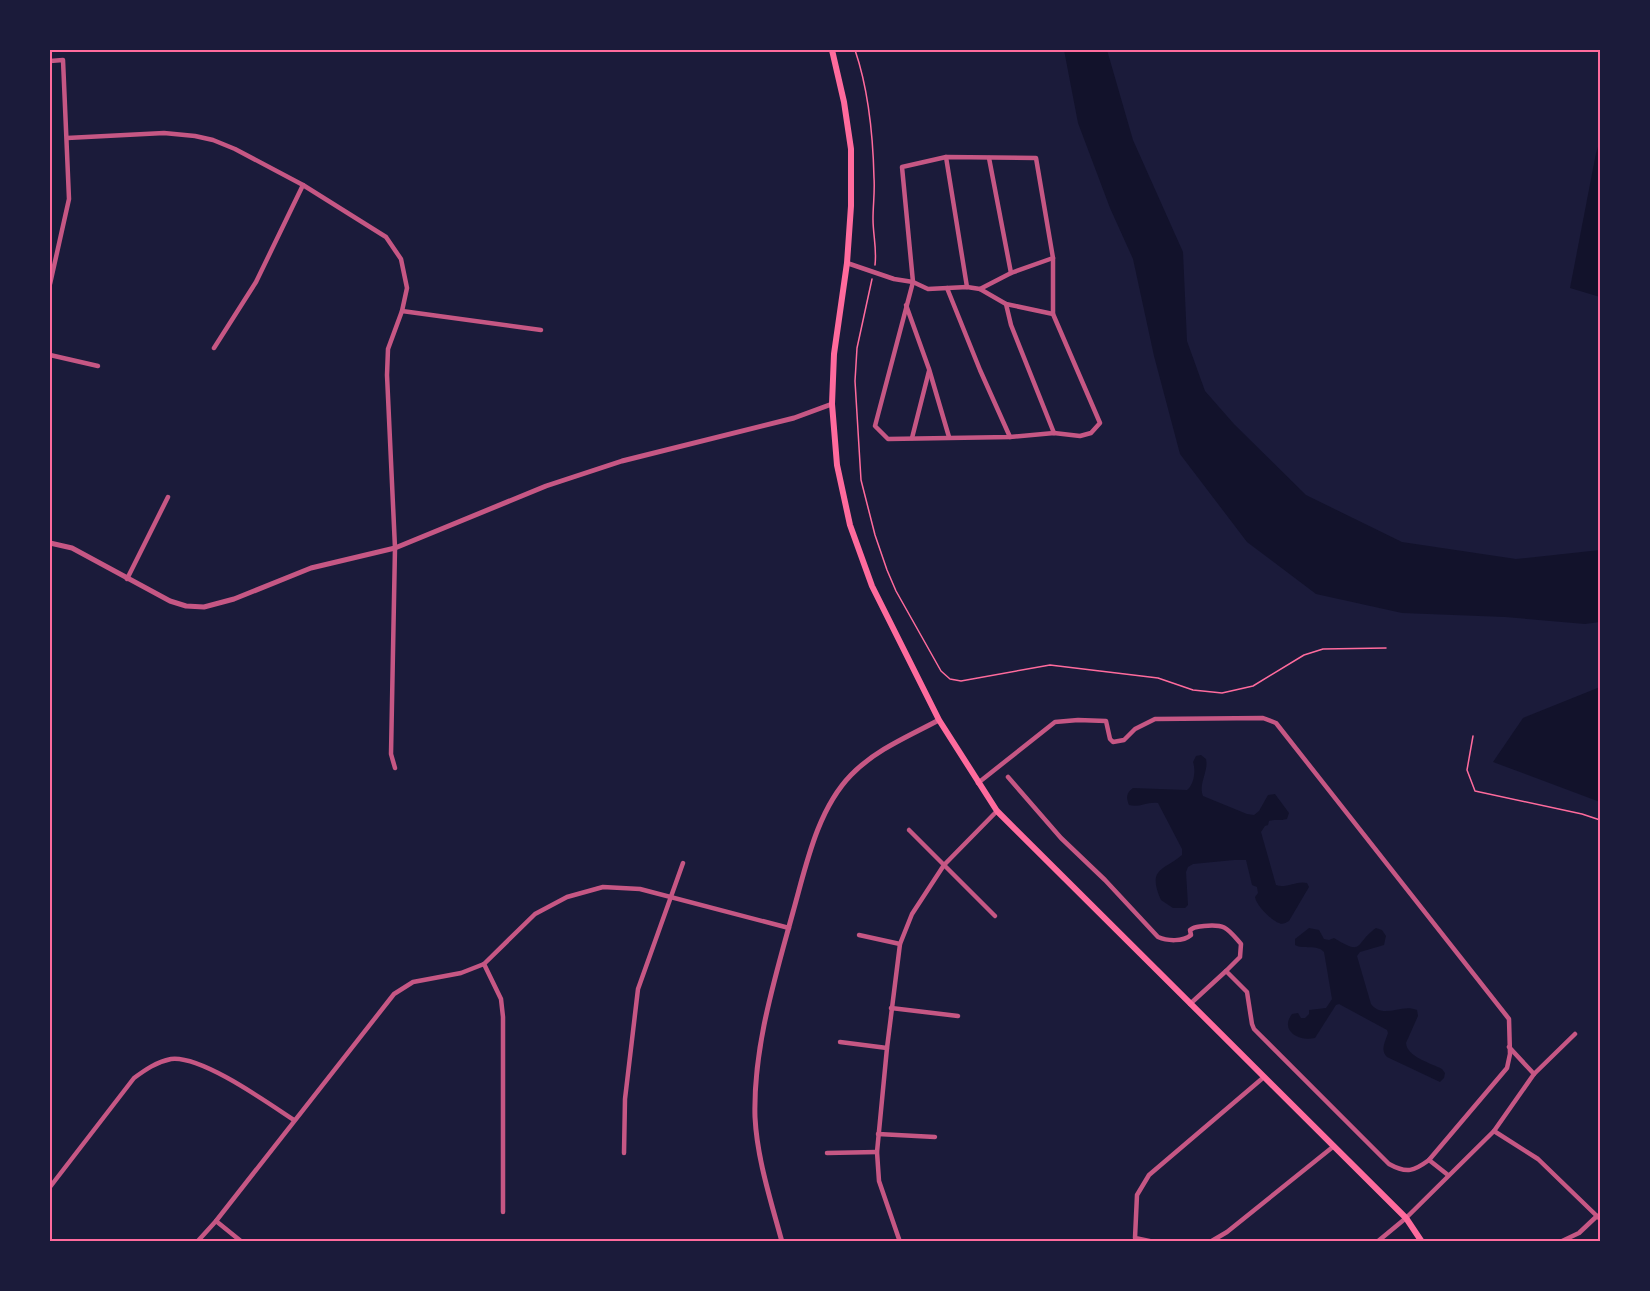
<svg xmlns="http://www.w3.org/2000/svg" width="1650" height="1291" viewBox="0 0 1650 1291" font-family="'IBM Plex Sans',sans-serif">
<rect width="100%" height="100%" fill="#1b1b3a"/>
<g fill="#12122b">
<polygon points="1064,50 1107,50 1133,140 1183,252 1187,341 1205,391 1234,424 1306,495 1402,542 1516,559 1600,550 1600,622 1585,624 1505,617 1402,613 1316,594 1247,542 1180,454 1154,356 1133,259 1110,208 1078,123"/>
<polygon points="1600,141 1600,297 1570,288 1596,153"/>
<polygon points="1600,687 1600,802 1493,762 1523,718"/>
<path d="M1201 755 1206 759C1209 771 1198 784 1203 796L1247 814 1254 815 1259 811 1268 795 1275 794 1289 813 1287 819C1280 821 1276 819 1269 821L1268 825 1265 826 1261 832 1276 885C1286 889 1297 880 1307 883L1309 887 1289 921C1285 923 1283 925 1279 923 1271 920 1256 905 1255 897L1258 893 1257 887 1252 885 1246 860H1234L1193 864 1188 867 1186 872 1188 905 1185 908H1173L1161 900C1147 868 1163 871 1182 855V849L1158 803C1148 801 1139 808 1129 805 1126 798 1126 793 1133 788L1187 790C1194 784 1196 771 1193 762L1196 756Z"/>
<path d="M1309 928 1319 930 1324 939 1329 940 1334 938C1365 957 1354 943 1376 928L1382 930 1386 936 1384 945 1360 952 1357 956 1371 1004C1384 1020 1401 1003 1417 1010L1418 1016 1406 1043C1407 1057 1431 1063 1442 1069L1445 1073 1444 1078 1440 1082 1387 1057C1380 1050 1385 1042 1388 1033L1387 1030 1339 1004 1336 1005 1315 1038C1300 1042 1279 1031 1292 1014L1298 1013 1301 1018H1305L1309 1014V1010L1326 1008 1332 999 1324 952C1317 944 1304 950 1295 945V939Z"/>
</g>
<g fill="none" stroke-linecap="round" stroke-linejoin="round">
<g stroke="#ff6b9d" stroke-width="1.5">
<path d="M855 50C869 91 873 134 874 178 875 191 873 205 873 219 873 235 877 249 875 265"/>
<polyline points="872,279 857,348 855,381 861,480 875,535 887,570 896,591 941,671 950,679 961,681 1050,665 1158,678 1193,690 1222,693 1253,686 1304,655 1323,649 1386,648"/>
<polyline points="1473,736 1467,770 1475,791 1582,814 1600,820"/>
</g>
<g stroke="#c65784" stroke-width="4.5">
<polyline points="50,61 63,60 69,199 50,284"/>
<polyline points="67,138 164,133 195,136 213,140 235,149 303,185 386,237 401,259 407,288 402,311 388,349 387,375 395,548 391,754 395,768"/>
<polygon points="946,157 1036,158 1053,258 1053,314 1100,423 1091,433 1080,436 1054,433 1010,437 888,439 875,426 913,282 902,167"/>
<polyline points="946,157 967,287"/>
<polyline points="989,158 1011,273"/>
<polyline points="847,263 894,279 913,282 928,289 967,287 980,289 1011,273 1053,258"/>
<polyline points="947,288 980,370 1010,437"/>
<polyline points="980,289 1006,304 1053,314"/>
<polyline points="1006,304 1011,325 1054,433"/>
<polyline points="906,305 929,369 949,437"/>
<polyline points="402,311 541,330"/>
<polyline points="214,348 256,282 303,185"/>
<polyline points="50,355 98,366"/>
<polyline points="912,438 929,371"/>
<polyline points="127,579 168,497"/>
<path d="M978 783 1055 722 1078 720 1106 721 1110 739 1113 742 1124 740 1135 729 1155 719 1263 718 1276 723 1509 1019 1510 1054 1507 1068 1429 1160C1414 1171 1407 1174 1389 1164L1254 1029 1252 1024 1247 992 1226 971 1240 957 1241 944C1227 928 1226 924 1204 926 1198 927 1195 926 1190 930L1191 935C1183 942 1167 941 1158 937L1105 880 1061 838 1008 777"/>
<polyline points="909,830 995,916"/>
<polyline points="859,935 900,944"/>
<polyline points="484,964 501,999 503,1017 503,1212"/>
<polyline points="1190,1004 1226,971"/>
<polyline points="891,1008 958,1016"/>
<polyline points="840,1042 887,1048"/>
<polyline points="1509,1047 1534,1074"/>
<polyline points="1494,1131 1538,1159 1600,1219"/>
<polyline points="878,1134 935,1137"/>
<polyline points="624,1153 625,1099 638,989 683,863"/>
<polyline points="827,1153 877,1152"/>
<polyline points="1429,1160 1448,1175"/>
<path d="M50 1187 134 1078C145 1070 156 1062 171 1059 201 1055 268 1103 294 1120"/>
<polyline points="216,1221 242,1242"/>
<polyline points="197,1242 216,1221 394,994 413,982 461,973 484,964 535,914 567,897 603,887 640,889 789,928"/>
<polyline points="900,1242 879,1181 877,1152 887,1048 900,944 912,914 944,865 997,811"/>
<polyline points="1154,1242 1135,1238 1137,1195 1149,1175 1264,1077"/>
<polyline points="1210,1242 1227,1232 1334,1146"/>
<polyline points="1377,1242 1406,1218 1494,1131 1534,1074 1575,1034"/>
<polyline points="1560,1242 1579,1233 1597,1216"/>
</g>
<g stroke="#c65784" stroke-width="5">
<polyline points="50,543 72,548 170,601 186,606 204,607 234,599 311,568 395,548 546,486 622,461 794,418 832,404"/>
<path d="M782 1242C771 1201 757 1159 755 1117 753 1048 775 978 793 912 806 866 817 810 851 775 875 750 909 736 939 720"/>
</g>
<polyline stroke="#ff6b9d" stroke-width="6" points="832,50 844,102 851,149 851,206 847,263 834,354 832,404 837,465 850,525 872,586 939,720 997,811 1406,1218 1422,1242"/>
</g>
<rect width="1650" height="1291" fill="none" stroke="#1b1b3a" stroke-width="102"/>
<rect x="51" y="51" width="1548" height="1189" fill="none" stroke="#ff6b9d" stroke-width="2"/>
</svg>
